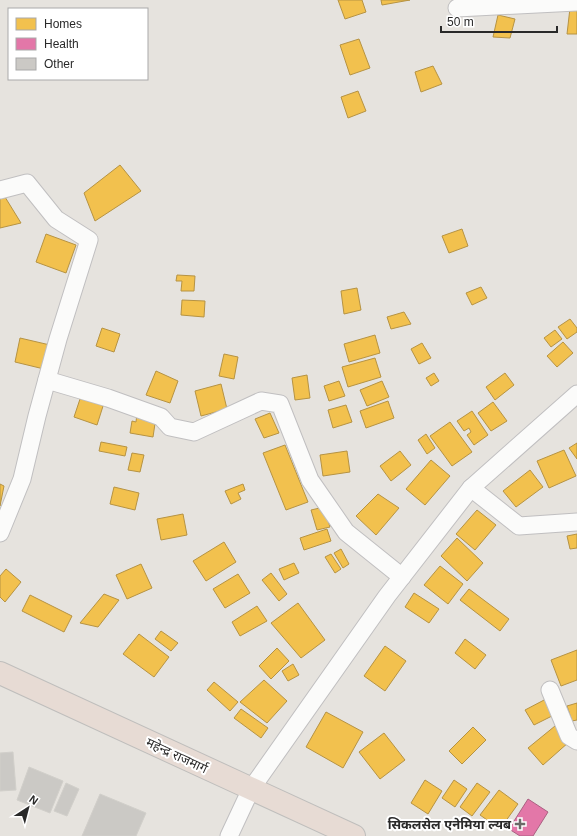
<svg xmlns="http://www.w3.org/2000/svg" width="577" height="836" viewBox="0 0 577 836" font-family="Arial,'Noto Sans Devanagari',sans-serif">
<rect width="100%" height="100%" fill="#e6e3de"/>
<g fill="#f2c14e" stroke="#b69343">
<polygon points="338,0 362,0 366,12 345,19"/>
<polygon points="381,0 410,0 382,5"/>
<polygon points="570,8 577,9 577,34 567,34"/>
<polygon points="498,15 515,19 510,38 493,37"/>
<polygon points="359,39 370,68 350,75 340,45"/>
<polygon points="433,66 442,84 421,92 415,72"/>
<polygon points="358,91 366,111 348,118 341,97"/>
<polygon points="120,165 141,191 95,221 84,193"/>
<polygon points="5,197 21,223 0,228 0,199"/>
<polygon points="462,229 468,246 449,253 442,236"/>
<polygon points="46,234 76,245 66,273 36,262"/>
<polygon points="177,275 195,276 194,291 181,291 182,281 176,281"/>
<polygon points="481,287 487,298 472,305 466,293"/>
<polygon points="357,288 361,310 344,314 341,291"/>
<polygon points="182,300 205,301 204,317 181,315"/>
<polygon points="404,312 411,324 391,329 387,317"/>
<polygon points="570,319 577,328 577,332 567,339 558,327"/>
<polygon points="102,328 120,334 114,352 96,346"/>
<polygon points="555,330 562,339 551,347 544,338"/>
<polygon points="375,335 380,353 349,362 344,344"/>
<polygon points="20,338 50,345 44,369 15,362"/>
<polygon points="563,342 573,353 557,367 547,356"/>
<polygon points="422,343 431,358 419,364 411,349"/>
<polygon points="224,354 238,357 234,379 219,376"/>
<polygon points="375,358 381,377 348,387 342,367"/>
<polygon points="156,371 178,381 170,403 146,395"/>
<polygon points="434,373 439,381 431,386 426,378"/>
<polygon points="505,373 514,385 495,400 486,387"/>
<polygon points="307,375 310,398 295,400 292,378"/>
<polygon points="339,381 345,396 329,401 324,386"/>
<polygon points="382,381 389,397 367,406 360,390"/>
<polygon points="221,384 227,409 201,416 195,391"/>
<polygon points="81,396 104,403 97,425 74,417"/>
<polygon points="388,401 394,418 366,428 360,411"/>
<polygon points="493,402 507,421 491,431 478,413"/>
<polygon points="346,405 352,422 333,428 328,410"/>
<polygon points="472,411 488,435 474,445 467,435 471,432 469,428 464,431 457,421"/>
<polygon points="137,413 156,417 153,437 130,433 132,421 136,422"/>
<polygon points="270,413 279,433 264,438 255,419"/>
<polygon points="450,422 472,452 452,466 430,436"/>
<polygon points="426,434 435,448 427,454 418,440"/>
<polygon points="101,442 127,447 125,456 99,451"/>
<polygon points="577,443 577,459 569,448"/>
<polygon points="285,445 308,502 286,510 263,453"/>
<polygon points="564,450 576,476 549,488 537,461"/>
<polygon points="347,451 350,472 323,476 320,455"/>
<polygon points="400,451 411,465 391,481 380,466"/>
<polygon points="132,453 144,455 140,472 128,470"/>
<polygon points="431,460 450,476 425,505 406,489"/>
<polygon points="530,470 543,487 516,507 503,491"/>
<polygon points="0,484 4,486 0,506"/>
<polygon points="243,484 245,490 238,493 241,499 231,504 225,491"/>
<polygon points="114,487 139,493 135,510 110,504"/>
<polygon points="378,494 399,508 376,535 356,516"/>
<polygon points="324,507 330,527 317,530 311,510"/>
<polygon points="477,510 496,525 475,550 456,534"/>
<polygon points="183,514 187,535 161,540 157,519"/>
<polygon points="327,529 331,541 304,550 300,538"/>
<polygon points="577,534 577,548 570,549 567,536"/>
<polygon points="457,538 483,563 467,581 441,556"/>
<polygon points="224,542 236,562 206,581 193,561"/>
<polygon points="341,549 349,564 343,568 334,553"/>
<polygon points="331,554 341,569 335,573 325,557"/>
<polygon points="294,563 299,573 284,580 279,569"/>
<polygon points="141,564 152,588 127,599 116,575"/>
<polygon points="440,566 463,584 448,604 424,585"/>
<polygon points="6,569 21,582 5,602 0,597 0,576"/>
<polygon points="271,573 287,594 279,601 262,580"/>
<polygon points="238,574 250,593 225,608 213,589"/>
<polygon points="469,589 509,619 500,631 460,600"/>
<polygon points="414,593 439,609 429,623 405,607"/>
<polygon points="104,594 119,600 98,627 80,623"/>
<polygon points="30,595 72,616 64,632 22,611"/>
<polygon points="298,603 325,640 301,658 271,623"/>
<polygon points="257,606 267,621 240,636 232,622"/>
<polygon points="161,631 178,643 171,651 155,639"/>
<polygon points="139,634 169,657 154,677 123,654"/>
<polygon points="465,639 486,655 475,669 455,653"/>
<polygon points="385,646 406,661 385,691 364,676"/>
<polygon points="277,648 289,661 271,679 259,666"/>
<polygon points="577,650 577,680 561,686 551,660"/>
<polygon points="293,664 299,675 288,681 282,671"/>
<polygon points="264,680 287,701 267,723 240,702"/>
<polygon points="214,682 238,702 230,711 207,690"/>
<polygon points="546,699 554,715 534,725 525,710"/>
<polygon points="577,703 577,720 572,721 567,706"/>
<polygon points="241,709 268,728 261,738 234,718"/>
<polygon points="326,712 363,732 343,768 306,747"/>
<polygon points="555,726 569,742 543,765 528,748"/>
<polygon points="473,727 486,740 462,764 449,751"/>
<polygon points="384,733 405,760 380,779 359,752"/>
<polygon points="425,780 442,791 428,814 411,803"/>
<polygon points="454,780 467,789 455,807 442,798"/>
<polygon points="477,783 490,792 472,816 460,807"/>
<polygon points="499,790 518,804 500,829 480,815"/>
</g>
<polygon fill="#e377a8" stroke="#ab6082" points="528,799 548,812 533,836 520,836 509,829"/>
<g fill="#cbc9c5" stroke="#d1cfca">
<polygon points="13,752 16,790 0,791 0,753"/>
<polygon points="29,767 63,781 50,813 17,800"/>
<polygon points="66,783 79,789 67,816 54,811"/>
<polygon points="100,794 146,813 136,836 82,836"/>
</g>
<g fill="none" stroke-linecap="round" stroke-linejoin="round">
<g stroke="#c0bfc0" stroke-width="19">
<g id="minor">
<polyline points="457,8 577,2"/>
<polyline points="0,190 27,183 56,219 89,240 58,339 37,416 22,479 0,533"/>
<polyline points="47,380 108,398 161,417 170,427 194,432 261,401 280,404 310,480 346,532 402,577"/>
<polyline points="471,488 519,526 577,522"/>
<polyline points="550,690 569,736 577,741"/>
<polyline points="229,836 251,789 387,596 471,488 577,394"/>
</g>
</g>
<g stroke="#bfbebc" stroke-width="24">
<polyline id="highway" points="0,673 354,836"/>
</g>
<use href="#minor" stroke="#fbfbfa" stroke-width="17"/>
<use href="#highway" stroke="#e7dbd4" stroke-width="22"/>
</g>
<path fill="#6b6a68" stroke="#fff" stroke-width="1.5" d="M518 818h4v4h4v4h-4v4h-4v-4h-4v-4h4z"/>
<g text-anchor="middle" stroke-width="4" stroke-linejoin="round" paint-order="stroke">
<g font-size="13" fill="#292929" stroke="#fff">
<text transform="translate(177 755) rotate(25)" y="5">महेन्द्र राजमार्ग</text>
</g>
<g font-size="13" font-weight="bold" fill="#292929" stroke="#fff" text-anchor="end">
<text x="511" y="829">सिकलसेल एनेमिया ल्यब</text>
</g>
</g>
<rect x="8" y="8" width="140" height="72" fill="#ffffff" stroke="#a9a9a9"/>
<rect x="16" y="18" width="20" height="12" fill="#f2c14e" stroke="#a9a9a9"/>
<text x="44" y="28" font-size="12" fill="#292929">Homes</text>
<rect x="16" y="38" width="20" height="12" fill="#e377a8" stroke="#a9a9a9"/>
<text x="44" y="48" font-size="12" fill="#292929">Health</text>
<rect x="16" y="58" width="20" height="12" fill="#cbc9c5" stroke="#a9a9a9"/>
<text x="44" y="68" font-size="12" fill="#292929">Other</text>
<g transform="translate(28 808) rotate(36)" stroke="#ffffff" stroke-width="3" paint-order="stroke">
<path d="M0-3L7 15L0 10L-7 15Z" fill="#292929"/>
<text y="-6" font-size="11" font-weight="bold" text-anchor="middle" fill="#292929">N</text>
</g>
<path d="M441 26v6h116v-6" fill="none" stroke="#292929" stroke-width="2"/>
<text x="447" y="26" font-size="12" fill="#292929" stroke="#ffffff" stroke-width="3" paint-order="stroke">50 m</text>
</svg>
